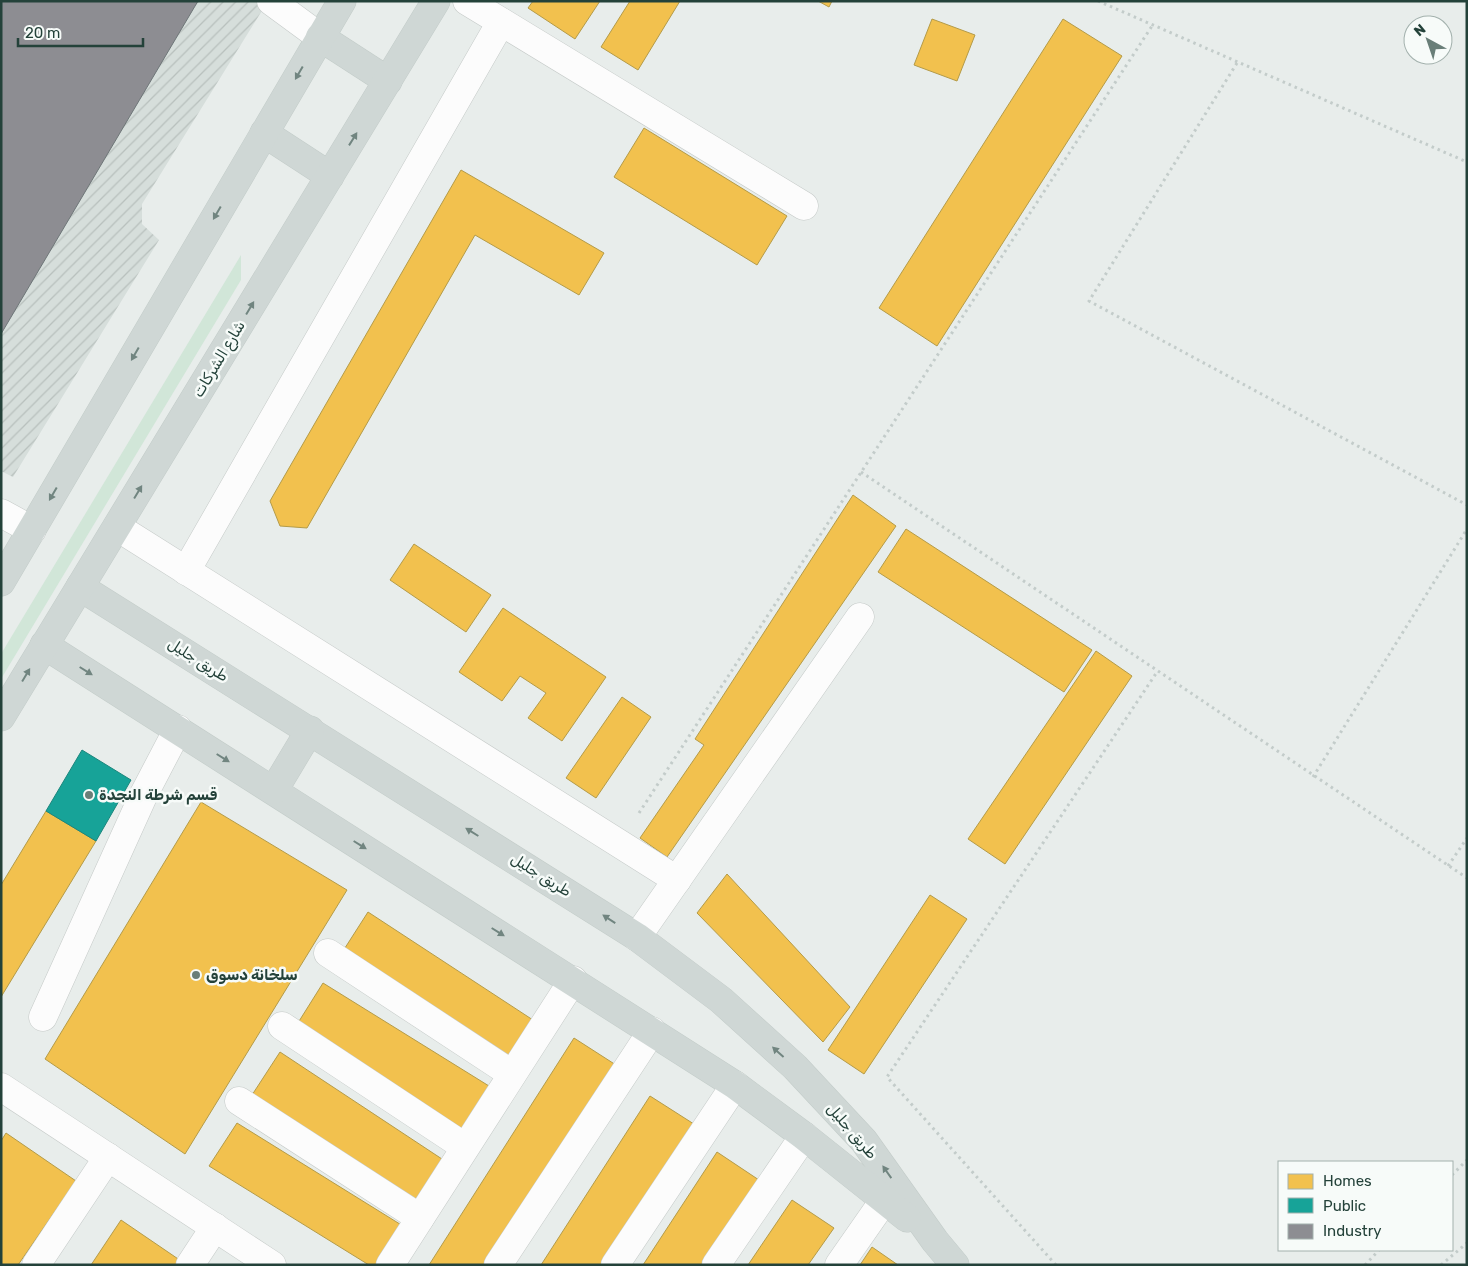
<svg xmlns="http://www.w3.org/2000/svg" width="1468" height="1266" viewBox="0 0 1468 1266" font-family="Rubik,'Noto Sans Arabic',sans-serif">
<defs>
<pattern id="industrial-furrows" width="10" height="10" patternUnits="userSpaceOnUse" patternTransform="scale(1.25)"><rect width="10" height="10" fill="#d6dedb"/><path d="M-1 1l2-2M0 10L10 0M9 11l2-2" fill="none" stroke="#b8c0bd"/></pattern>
</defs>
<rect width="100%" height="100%" fill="#e8edeb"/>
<polygon fill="url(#industrial-furrows)" points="1,1 268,1 142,204 142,224 159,240 13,477 1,471"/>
<polygon fill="#d1e6d8" points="241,255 241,280 1,679 1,654"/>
<g fill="#f2c14e" stroke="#b49b48">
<polygon points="533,1 600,1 575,39 528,8"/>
<polygon points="630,1 680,1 638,70 601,47"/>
<polygon points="818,1 832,1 829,7"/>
<polygon points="932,19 975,35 957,81 914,65"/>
<polygon points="1063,19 1122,56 937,346 879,308"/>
<polygon points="644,128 787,216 757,265 614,177"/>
<polygon points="461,170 604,253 579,295 475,235 307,528 280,526 270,501"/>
<polygon points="853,495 896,526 667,857 640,838 704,745 695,739"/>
<polygon points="906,529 1092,650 1064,692 878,572"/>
<polygon points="414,544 491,595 466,632 390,580"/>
<polygon points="503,608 606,677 562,741 528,718 546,693 520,676 502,701 459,672"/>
<polygon points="1096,651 1132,676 1005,864 968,839"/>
<polygon points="622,697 651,717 596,798 566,778"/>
<polygon points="201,802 347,890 185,1154 45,1059"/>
<polygon points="46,811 96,841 1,997 1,885"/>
<polygon points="727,874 850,1007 823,1042 697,913"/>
<polygon points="930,895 967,919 864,1074 828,1050"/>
<polygon points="368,912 533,1020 508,1058 343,951"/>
<polygon points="323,983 489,1086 462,1130 296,1026"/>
<polygon points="574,1038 616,1065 488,1265 429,1265"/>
<polygon points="280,1052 445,1161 418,1203 252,1095"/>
<polygon points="650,1096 697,1126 607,1265 541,1265"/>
<polygon points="237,1123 403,1226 379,1265 369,1265 209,1166"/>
<polygon points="6,1133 76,1181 18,1265 1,1265 1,1141"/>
<polygon points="717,1152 759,1180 703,1265 643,1265"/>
<polygon points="792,1200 834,1228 808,1265 748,1265"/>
<polygon points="121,1220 187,1265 91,1265"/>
<polygon points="872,1247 898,1265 860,1265"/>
</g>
<polygon fill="#17a398" stroke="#1b867c" points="82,750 131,780 96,841 46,811"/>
<polygon fill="#8d8d92" stroke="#6e7678" points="1,1 198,1 1,334"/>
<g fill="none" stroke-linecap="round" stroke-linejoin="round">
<g stroke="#c5cac8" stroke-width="29">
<g id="minor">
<polyline points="271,1 320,37"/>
<polyline points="467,1 804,206"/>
<polyline points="1,513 32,530"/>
<polyline points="117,527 677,880"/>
<polyline points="186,571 501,22"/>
<polyline points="637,937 860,617"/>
<polyline points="328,953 512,1074"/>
<polyline points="43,1017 144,794 178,729"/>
<polyline points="282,1026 465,1147"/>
<polyline points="1,1087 272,1265"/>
<polyline points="239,1101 420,1218"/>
<polyline points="36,1265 108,1157"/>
<polyline points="190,1265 215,1227"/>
<polyline points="390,1265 573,980"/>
<polyline points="498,1265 652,1031"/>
<polyline points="615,1265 735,1085"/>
<polyline points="716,1265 804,1136"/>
<polyline points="839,1265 885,1199"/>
</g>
</g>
<g stroke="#c3ccc9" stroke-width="29">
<g id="major">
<polyline points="320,37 388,81"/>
<polyline points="264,133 330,176"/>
<polyline points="1,582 342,1"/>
<polyline points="80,587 637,937 721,1000 795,1067 864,1141 935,1241 955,1265"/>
<polyline points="44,645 735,1085 804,1136 907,1218"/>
<polyline points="1,717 436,1"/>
<polyline points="274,790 310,730"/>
</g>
</g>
<g stroke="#c3ccca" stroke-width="3" stroke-dasharray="2.5 4" stroke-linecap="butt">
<polyline points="1098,1 1467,162"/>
<polyline points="1237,63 1089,301 1467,505"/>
<polyline points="861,472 1467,878"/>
<polyline points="1313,777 1467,529"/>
<polyline points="639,813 1152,26"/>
<polyline points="1448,866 1467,838"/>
<polyline points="1452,1175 1467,1160"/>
<polyline points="1056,1265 887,1077 1157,672"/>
<polyline points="1365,1265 1379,1250"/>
<polyline points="1441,1265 1467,1243"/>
</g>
<use href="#minor" stroke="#fcfcfc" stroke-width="28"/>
<use href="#major" stroke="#cfd7d5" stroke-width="28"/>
</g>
<defs><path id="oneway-solid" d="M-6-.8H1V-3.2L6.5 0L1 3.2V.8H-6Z" transform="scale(1.25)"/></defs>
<g fill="#718580">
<use href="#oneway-solid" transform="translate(299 73) rotate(120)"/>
<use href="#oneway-solid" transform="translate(353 139) rotate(-58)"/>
<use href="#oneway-solid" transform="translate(217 213) rotate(120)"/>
<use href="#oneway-solid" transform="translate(250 308) rotate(-59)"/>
<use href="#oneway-solid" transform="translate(135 354) rotate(120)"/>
<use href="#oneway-solid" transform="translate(138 492) rotate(-59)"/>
<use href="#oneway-solid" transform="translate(53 494) rotate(120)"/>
<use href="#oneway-solid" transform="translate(86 671) rotate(32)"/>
<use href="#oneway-solid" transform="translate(26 675) rotate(-59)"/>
<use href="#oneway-solid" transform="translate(223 758) rotate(32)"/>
<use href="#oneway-solid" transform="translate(472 832) rotate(-148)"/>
<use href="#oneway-solid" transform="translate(360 845) rotate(32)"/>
<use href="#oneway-solid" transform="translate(609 919) rotate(-147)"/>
<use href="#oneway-solid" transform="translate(498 932) rotate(32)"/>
<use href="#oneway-solid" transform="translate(778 1052) rotate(-138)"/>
<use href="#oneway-solid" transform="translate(887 1172) rotate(-125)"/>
</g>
<g fill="#697e78" stroke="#f7fbf9" stroke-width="2">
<circle cx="89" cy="795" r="5"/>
<circle cx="196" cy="975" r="5"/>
</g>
<g text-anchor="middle" stroke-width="5" stroke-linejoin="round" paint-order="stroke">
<g font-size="15" fill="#24423a" stroke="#f7fbf9">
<text transform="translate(219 359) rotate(-59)" y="5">شارع الشركات</text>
<text transform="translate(198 660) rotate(32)" y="5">طريق جليل</text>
<text transform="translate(541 875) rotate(32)" y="5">طريق جليل</text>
<text transform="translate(852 1131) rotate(49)" y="5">طريق جليل</text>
</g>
<g font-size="15" font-weight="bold" fill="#24423a" stroke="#f7fbf9" text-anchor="start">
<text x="99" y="800">قسم شرطة النجدة</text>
<text x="206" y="980">سلخانة دسوق</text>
</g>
</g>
<rect width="1468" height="1266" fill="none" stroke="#24423a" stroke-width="5"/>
<rect x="1278" y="1161" width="175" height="90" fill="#f7fbf9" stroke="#a3b1ad"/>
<rect x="1288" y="1174" width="25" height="15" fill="#f2c14e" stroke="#a3b1ad"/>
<text x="1323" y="1186" font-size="15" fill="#24423a">Homes</text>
<rect x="1288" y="1198" width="25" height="15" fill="#17a398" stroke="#a3b1ad"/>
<text x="1323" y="1211" font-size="15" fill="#24423a">Public</text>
<rect x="1288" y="1224" width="25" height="15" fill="#8d8d92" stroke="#a3b1ad"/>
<text x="1323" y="1236" font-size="15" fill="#24423a">Industry</text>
<g transform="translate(1428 40) rotate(320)"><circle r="24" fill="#f7fbf9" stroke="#a3b1ad"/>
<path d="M0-4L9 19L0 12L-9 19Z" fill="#697e78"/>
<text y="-8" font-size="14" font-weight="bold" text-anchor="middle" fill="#24423a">N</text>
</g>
<path d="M18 38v8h125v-8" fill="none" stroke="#24423a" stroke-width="2.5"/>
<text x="25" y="38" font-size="15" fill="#24423a" stroke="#f7fbf9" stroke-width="4" paint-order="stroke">20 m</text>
</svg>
